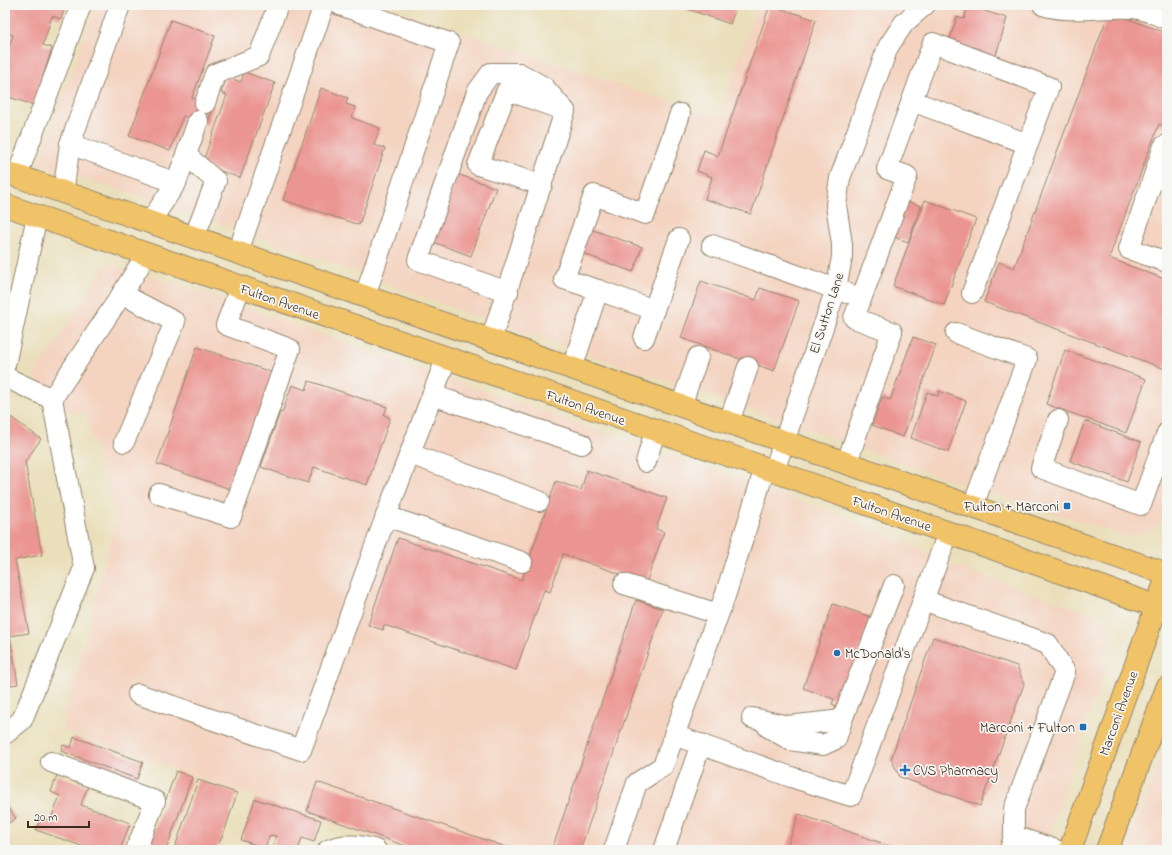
<svg xmlns="http://www.w3.org/2000/svg" width="1172" height="855" viewBox="0 0 1172 855" font-family="'Indie Flower',sans-serif">
<rect width="100%" height="100%" fill="#f6f6f2"/>
<filter id="ink" filterUnits="userSpaceOnUse"><feTurbulence type="fractalNoise" baseFrequency=".025" numOctaves="2"/><feDisplacementMap in="SourceGraphic" scale="8" xChannelSelector="R" yChannelSelector="G"/><feConvolveMatrix kernelMatrix="1 2 1 2 8 2 1 2 1" color-interpolation-filters="sRGB"/></filter>
<filter id="wash" filterUnits="userSpaceOnUse"><feTurbulence type="fractalNoise" baseFrequency=".012" numOctaves="4" result="noise"/><feDisplacementMap in="SourceGraphic" scale="16" xChannelSelector="R" yChannelSelector="G"/><feGaussianBlur stdDeviation="0.9" result="paint"/><feColorMatrix in="noise" values="0 0 0 0 0 0 0 0 0 0 0 0 0 0 0 0 0 1.4 0 .05"/><feComposite in="paint" operator="in"/></filter>
<g filter="url(#wash)">
<rect width="100%" height="100%" fill="#eadfba"/>
<g fill="#f4d3c0">
<polygon points="96,5 381,5 719,118 757,5 1167,5 1167,511 1159,524 1149,533 1127,536 955,482 774,417 486,320 338,265 176,208 38,164"/>
<polygon points="107,264 192,289 826,510 864,524 957,567 1100,617 1108,623 1111,631 1107,656 1100,685 1082,732 1045,850 405,850 62,730 117,515 84,412 69,412 34,376"/>
<polygon points="1167,741 1167,850 1122,850 1146,799"/>
</g>
<g id="blocks">
<g fill="#eb9592">
<polygon points="5,5 66,5 61,19 52,16 43,45 52,48 34,105 5,96 5,60 13,35 5,33"/>
<polygon points="682,5 737,5 730,24 682,7"/>
<polygon points="770,5 816,20 751,214 705,199 712,177 697,171 704,150 718,156"/>
<polygon points="968,6 1007,18 995,58 948,44 957,17 964,19"/>
<polygon points="1109,12 1167,33 1167,127 1159,124 1109,258 1167,280 1167,362 1165,369 984,302 999,262 1014,268"/>
<polygon points="171,20 215,36 192,98 214,106 207,125 183,116 170,151 129,136"/>
<polygon points="244,72 275,83 240,178 202,164 227,95 221,93 227,77 241,82"/>
<polygon points="321,88 348,98 346,104 355,107 352,118 380,128 374,145 385,148 359,225 283,200"/>
<polygon points="457,174 496,188 471,256 433,242"/>
<polygon points="904,200 921,206 908,242 891,236"/>
<polygon points="925,200 976,219 944,305 893,286"/>
<polygon points="590,229 642,247 633,272 581,253"/>
<polygon points="701,281 756,300 760,288 799,301 774,371 681,338"/>
<polygon points="913,337 936,345 903,437 872,425 882,397 890,400"/>
<polygon points="197,347 277,374 236,491 157,464"/>
<polygon points="1065,350 1146,379 1126,433 1046,404"/>
<polygon points="309,381 387,407 384,415 390,418 367,485 314,467 308,483 261,467 280,412 282,413 292,385 306,390"/>
<polygon points="939,391 966,401 948,452 911,438 927,392 938,396"/>
<polygon points="5,413 41,439 25,462 42,555 15,560 29,633 10,636 18,684 5,686"/>
<polygon points="1085,421 1141,442 1127,482 1070,461"/>
<polygon points="587,470 667,498 656,529 664,532 646,583 563,554 550,592 544,590 516,670 384,625 383,630 368,625 398,538 522,580 556,481 581,490"/>
<polygon points="636,600 663,609 580,850 552,850"/>
<polygon points="833,604 871,617 839,707 832,704 834,699 803,688"/>
<polygon points="933,637 1017,666 1024,684 980,806 900,777 891,759"/>
<polygon points="74,737 143,762 137,779 61,751 63,745 71,748"/>
<polygon points="176,771 192,777 166,850 160,850 149,846"/>
<polygon points="57,775 88,786 81,805 130,823 120,850 93,850 36,830 41,817 50,821 60,796 51,792"/>
<polygon points="198,780 237,793 225,830 216,850 174,850"/>
<polygon points="317,782 515,850 417,850 307,811"/>
<polygon points="255,799 321,820 314,842 302,838 298,850 271,850 276,836 270,835 265,848 241,840"/>
<polygon points="5,804 16,818 5,826"/>
<polygon points="799,814 901,850 786,850"/>
</g>
</g>
</g>
<g filter="url(#ink)">
<use href="#blocks" fill-opacity="0" stroke="#92846c" stroke-width="1"/>
<g fill="none" stroke-linecap="round" stroke-linejoin="round">
<g stroke="#92846c" stroke-width="22">
<g id="minor">
<polyline points="340,5 449,43 365,296"/>
<path d="M1043 5C1069 14 1104 6 1132 8 1143 8 1156 15 1167 19"/>
<polyline points="912,101 1028,144"/>
<polyline points="205,103 215,74 259,56 278,5"/>
<polyline points="70,144 176,183"/>
<polyline points="1167,147 1164,146 1129,249 1167,262"/>
<polyline points="186,155 216,181 194,238"/>
<polyline points="17,176 81,5"/>
<polyline points="542,185 478,165 507,90 563,110"/>
<polyline points="63,193 70,144 120,5"/>
<polyline points="150,222 176,183 198,121"/>
<polyline points="712,245 847,293"/>
<polyline points="238,252 324,5"/>
<polyline points="598,290 654,310"/>
<polyline points="508,292 418,260 477,92 491,73 519,73 544,87 565,111"/>
<polyline points="122,294 175,322 124,442"/>
<polyline points="956,333 1027,359 973,506"/>
<polyline points="644,338 679,239"/>
<polyline points="491,340 565,111"/>
<polyline points="446,359 386,516 522,562"/>
<polyline points="5,365 37,216"/>
<polyline points="572,368 598,290 564,279 594,195 645,214 680,114"/>
<polyline points="5,377 52,399 84,568 22,720 5,734"/>
<polyline points="432,395 582,444"/>
<polyline points="52,399 122,294 146,255"/>
<polyline points="681,406 698,357"/>
<polyline points="1058,420 1041,468 1141,505 1167,433"/>
<polyline points="729,422 748,367"/>
<polyline points="410,454 539,501"/>
<polyline points="646,462 655,431"/>
<polyline points="847,462 892,332 854,318 907,176 887,169 933,43 1049,87 972,293"/>
<polyline points="774,471 836,289 842,257 842,244 836,205 840,178 888,47 904,23 925,5"/>
<polyline points="159,494 231,517 290,349 226,325 240,288"/>
<polyline points="624,584 718,614"/>
<polyline points="923,600 1048,644 1065,672 1014,809 1014,836 1010,850"/>
<polyline points="138,694 301,750 386,516"/>
<polyline points="752,718 788,726 842,720 894,585"/>
<polyline points="768,727 790,740 823,745 836,739 842,720"/>
<polyline points="674,735 791,777 851,796 948,533"/>
<polyline points="51,762 155,801 136,850"/>
<polyline points="1014,836 1056,850"/>
<path d="M328 850C342 843 361 845 376 850"/>
<polyline points="614,850 637,783 663,766 725,596 765,468"/>
<polyline points="664,850 701,744"/>
</g>
</g>
<g stroke="#92846c" stroke-width="24">
<g id="major">
<polyline points="5,172 1167,574"/>
<polyline points="5,205 765,468 1167,610"/>
<polyline points="1070,850 1167,577"/>
<polyline points="1107,850 1167,688"/>
</g>
</g>
<use href="#minor" stroke="#fff" stroke-width="20"/>
<use href="#major" stroke="#f1c369" stroke-width="22"/>
</g>
</g>
<g fill="#1f6fb2" stroke="#f6f6f2" stroke-width="1.5">
<rect x="1063" y="502" width="8" height="8" rx="2"/>
<circle cx="837" cy="653" r="4"/>
<rect x="1079" y="723" width="8" height="8" rx="2"/>
<path d="M903 764h4v4h4v4h-4v4h-4v-4h-4v-4h4z"/>
</g>
<g text-anchor="middle" stroke-width="3.5" stroke-linejoin="round" paint-order="stroke">
<g font-size="14" fill="#3b2a1e" stroke="#f6f6f2">
<text transform="translate(280 301) rotate(19)" y="5">Fulton Avenue</text>
<text transform="translate(826 313) rotate(-72)" y="5">El Sutton Lane</text>
<text transform="translate(586 407) rotate(19)" y="5">Fulton Avenue</text>
<text transform="translate(892 513) rotate(19)" y="5">Fulton Avenue</text>
<text transform="translate(1118 713) rotate(-70)" y="5">Marconi Avenue</text>
</g>
<g font-size="14" fill="#3b2a1e" stroke="#f6f6f2" text-anchor="end">
<text x="1059" y="511">Fulton + Marconi</text>
<text x="845" y="658" text-anchor="start">McDonald's</text>
<text x="1075" y="732">Marconi + Fulton</text>
<text x="913" y="775" text-anchor="start">CVS Pharmacy</text>
</g>
</g>
<rect width="1172" height="855" fill="none" stroke="#f6f6f2" stroke-width="20"/>
<path d="M28 821v6h61v-6" fill="none" stroke="#3b2a1e" stroke-width="2"/>
<text x="34" y="821" font-size="12" fill="#3b2a1e" stroke="#f6f6f2" stroke-width="3" paint-order="stroke">20 m</text>
</svg>
